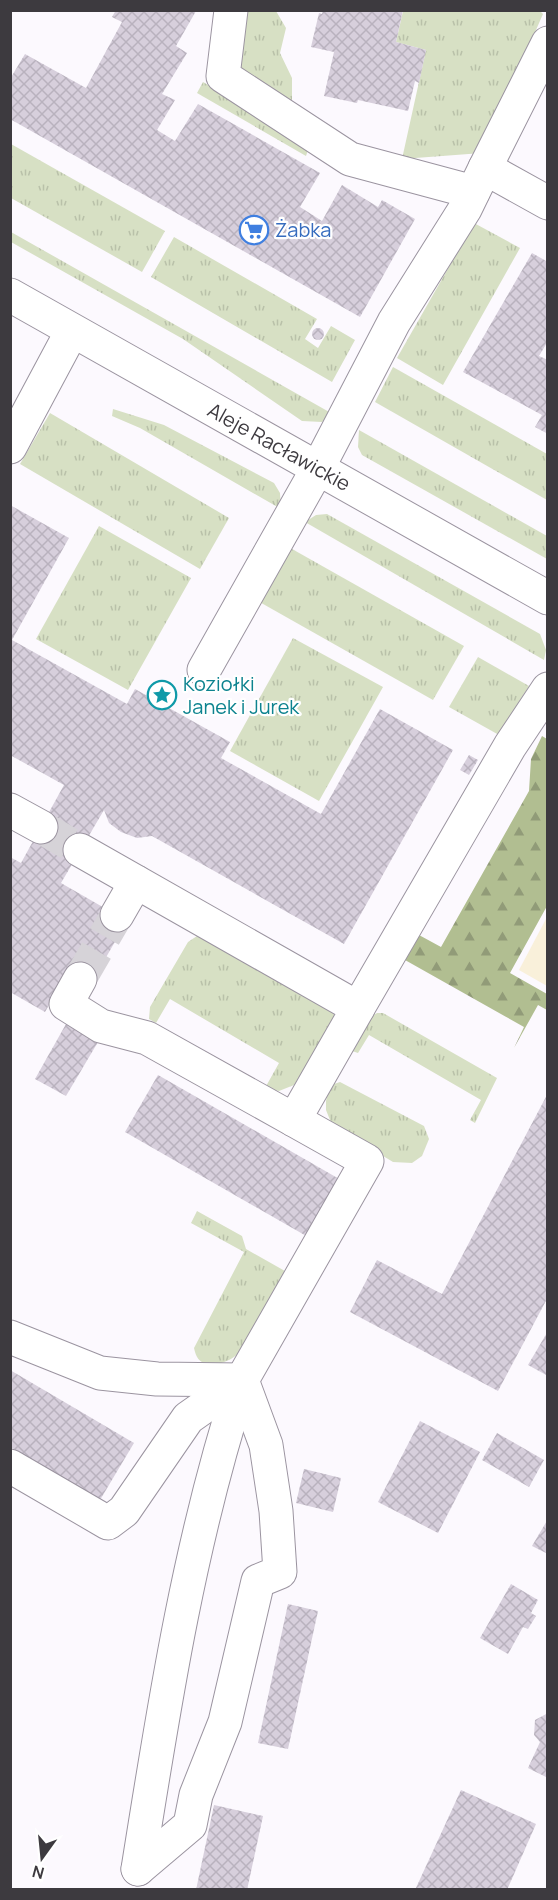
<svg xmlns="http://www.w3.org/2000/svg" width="558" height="1900" viewBox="0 0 558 1900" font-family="Manrope,sans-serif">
<defs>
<pattern id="grass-tufts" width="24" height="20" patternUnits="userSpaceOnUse" patternTransform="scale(1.5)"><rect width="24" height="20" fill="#d7e0c4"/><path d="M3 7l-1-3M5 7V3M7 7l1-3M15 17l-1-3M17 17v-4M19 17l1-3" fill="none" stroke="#b9c1a9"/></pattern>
<pattern id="forest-firs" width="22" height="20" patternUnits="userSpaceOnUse" patternTransform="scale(1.5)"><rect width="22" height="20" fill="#b1be91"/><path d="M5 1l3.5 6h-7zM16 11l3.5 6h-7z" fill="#919b78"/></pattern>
<pattern id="building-cross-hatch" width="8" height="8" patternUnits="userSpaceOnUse" patternTransform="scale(1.5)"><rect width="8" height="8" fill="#d7cfdc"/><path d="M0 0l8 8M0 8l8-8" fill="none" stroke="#b9b2be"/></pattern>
</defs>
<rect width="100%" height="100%" fill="#fcf9fe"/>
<polygon fill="#f9f0da" points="547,917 548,986 547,986 519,970"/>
<g fill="url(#grass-tufts)">
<polygon points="539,10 543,14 482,153 402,159 426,50 396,42 403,11"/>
<polygon points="240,11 276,11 286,28 280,53 292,78 292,105 240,75"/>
<polygon points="203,82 305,141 309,147 306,156 197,93"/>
<polygon points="11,144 165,231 142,272 11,198"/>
<polygon points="474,223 520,248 443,385 397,358"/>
<polygon points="11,232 331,413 322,422 302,421 183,339 11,242"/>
<polygon points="174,237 317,319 305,339 318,348 331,326 355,340 332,382 151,277"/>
<polygon points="393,367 547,454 547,500 375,402"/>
<polygon points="113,409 164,425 274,483 280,493 281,509 140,428 112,416"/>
<polygon points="50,413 229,518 200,569 20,464"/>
<polygon points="359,430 547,536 547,559 362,455 358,447"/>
<polygon points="327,514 540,634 546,650 544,660 305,522 316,515"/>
<polygon points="99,526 191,578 128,690 36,639"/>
<polygon points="285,545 464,646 433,700 256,600"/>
<polygon points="293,638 383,687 319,801 230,751"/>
<polygon points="478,657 529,686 499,735 449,707"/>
<polygon points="197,936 204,937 334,1013 335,1020 294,1085 279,1091 265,1088 279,1063 170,999 156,1023 149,1019 150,1007 188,942"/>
<polygon points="377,1013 383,1013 497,1078 475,1123 470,1120 481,1100 369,1035 358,1053 352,1051 372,1016"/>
<polygon points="340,1082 424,1126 429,1139 422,1156 412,1163 393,1162 332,1125 326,1110 326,1101 329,1088 334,1084"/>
<path d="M197 1211 242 1236 246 1249 292 1275C275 1303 247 1369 208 1364 199 1363 196 1357 194 1348L244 1252 191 1223Z"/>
</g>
<polygon fill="url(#forest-firs)" points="542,736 547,739 547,906 510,973 547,994 547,1010 538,1005 514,1048 524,1027 405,960 419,935 441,947 529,791 531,759"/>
<g fill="url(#building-cross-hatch)">
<polygon points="116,10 196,11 176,46 187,53 162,94 175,100 157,130 175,141 198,104 320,173 300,207 322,221 342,185 378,207 382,200 415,219 360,317 10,119 10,79 25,54 86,88 122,22 112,17"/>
<polygon points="323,10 403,10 396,42 426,50 419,83 415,81 408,111 358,100 357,103 324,96 334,52 311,47 319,13 322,14"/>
<polygon points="532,253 548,262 548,341 539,356 548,360 548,434 535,427 542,415 463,372"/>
<circle cx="318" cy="334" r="6"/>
<polygon points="10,505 69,538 12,640 127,704 135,689 230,742 221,758 321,814 380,709 453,750 344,944 152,836 137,838 121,832 109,823 104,810 61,883 127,921 90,985 68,972 45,1012 10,992 10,857 21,863 64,785 10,755"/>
<polygon points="469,755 478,760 469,775 460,770"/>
<polygon points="66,1024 98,1042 66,1096 35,1079"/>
<polygon points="158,1075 341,1180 308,1237 125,1132"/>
<polygon points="548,1093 548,1297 498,1391 350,1312 377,1260 442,1294"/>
<polygon points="548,1331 548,1376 528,1365"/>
<polygon points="10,1370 134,1443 100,1500 10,1447"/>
<polygon points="420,1421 480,1452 438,1533 378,1502"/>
<polygon points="497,1433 544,1460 529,1487 482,1460"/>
<polygon points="304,1469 341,1478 333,1512 296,1503"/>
<polygon points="548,1519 548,1554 532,1546"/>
<polygon points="511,1584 538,1600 531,1613 536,1616 528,1629 523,1627 508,1654 480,1638"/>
<polygon points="288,1604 318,1611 288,1749 258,1743"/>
<polygon points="548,1713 548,1778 528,1768 540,1742 534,1735 535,1720"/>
<polygon points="461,1790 536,1824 507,1890 415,1890"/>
<polygon points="214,1805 263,1816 247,1890 196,1890"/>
</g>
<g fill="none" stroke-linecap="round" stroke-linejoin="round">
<g stroke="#d6d3d8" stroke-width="33" stroke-dasharray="33 16" stroke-linecap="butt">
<polyline points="41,827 80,850"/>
<polyline points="80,979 117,915"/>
</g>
<g stroke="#9b94a0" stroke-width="35">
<g id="minor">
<polyline points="231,10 223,76 350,159 473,192"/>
<polyline points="485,168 548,43"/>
<polyline points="10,295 548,598"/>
<polyline points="10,447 72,331"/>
<polyline points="204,670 318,468 394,322 465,209 485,168 548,203"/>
<polyline points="10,810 41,827"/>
<polyline points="80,850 358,1008 294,1120 147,1038 101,1026 66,1004 80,979"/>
<polyline points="117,915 136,882"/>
<polyline points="358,1008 510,746 548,689"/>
<polyline points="10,1337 100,1373 157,1379 242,1380 367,1161 294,1120"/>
<polyline points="10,1466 108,1523 124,1511 188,1418 242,1380"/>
<polyline points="138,1869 190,1825 196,1795 225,1722 258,1581 280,1572 276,1511 266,1445 242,1380"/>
<path d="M138 1869C164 1705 190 1538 242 1380"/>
</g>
</g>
<use href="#minor" stroke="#fff" stroke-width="33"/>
</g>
<defs>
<g id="supermarket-ring" transform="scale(1.5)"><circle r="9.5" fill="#fff" stroke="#3f7fe0" stroke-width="1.5"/><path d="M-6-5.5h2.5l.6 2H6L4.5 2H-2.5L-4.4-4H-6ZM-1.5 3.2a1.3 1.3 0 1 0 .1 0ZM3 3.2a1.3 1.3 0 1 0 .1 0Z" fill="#3f7fe0"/></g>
<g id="sight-ring" transform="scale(1.5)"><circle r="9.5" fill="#fff" stroke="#0f9aa8" stroke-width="1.5"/><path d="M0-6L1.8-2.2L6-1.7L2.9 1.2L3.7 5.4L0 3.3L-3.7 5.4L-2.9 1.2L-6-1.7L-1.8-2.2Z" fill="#0f9aa8"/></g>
</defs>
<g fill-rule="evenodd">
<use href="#supermarket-ring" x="254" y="230"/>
<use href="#sight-ring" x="162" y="695"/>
</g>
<g text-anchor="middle" stroke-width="4.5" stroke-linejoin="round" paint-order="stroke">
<g font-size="20" fill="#366cbe" stroke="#fff" text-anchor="start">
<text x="275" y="237">Żabka</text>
</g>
<g font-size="20" fill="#3d3a3f" stroke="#fff">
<text transform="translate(279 447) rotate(29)" y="7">Aleje Racławickie</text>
</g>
<g font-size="20" fill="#0d838f" stroke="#fff" text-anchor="start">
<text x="183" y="691">Koziołki<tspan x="183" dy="23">Janek i Jurek</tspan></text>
</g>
</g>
<rect width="558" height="1900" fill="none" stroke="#3d3a3f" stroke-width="24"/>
<g transform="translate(42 1858) rotate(195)" stroke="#ffffff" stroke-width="4.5" paint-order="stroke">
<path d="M0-4.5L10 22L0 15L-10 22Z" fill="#3d3a3f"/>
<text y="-9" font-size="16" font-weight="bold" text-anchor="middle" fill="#3d3a3f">N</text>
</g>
</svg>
